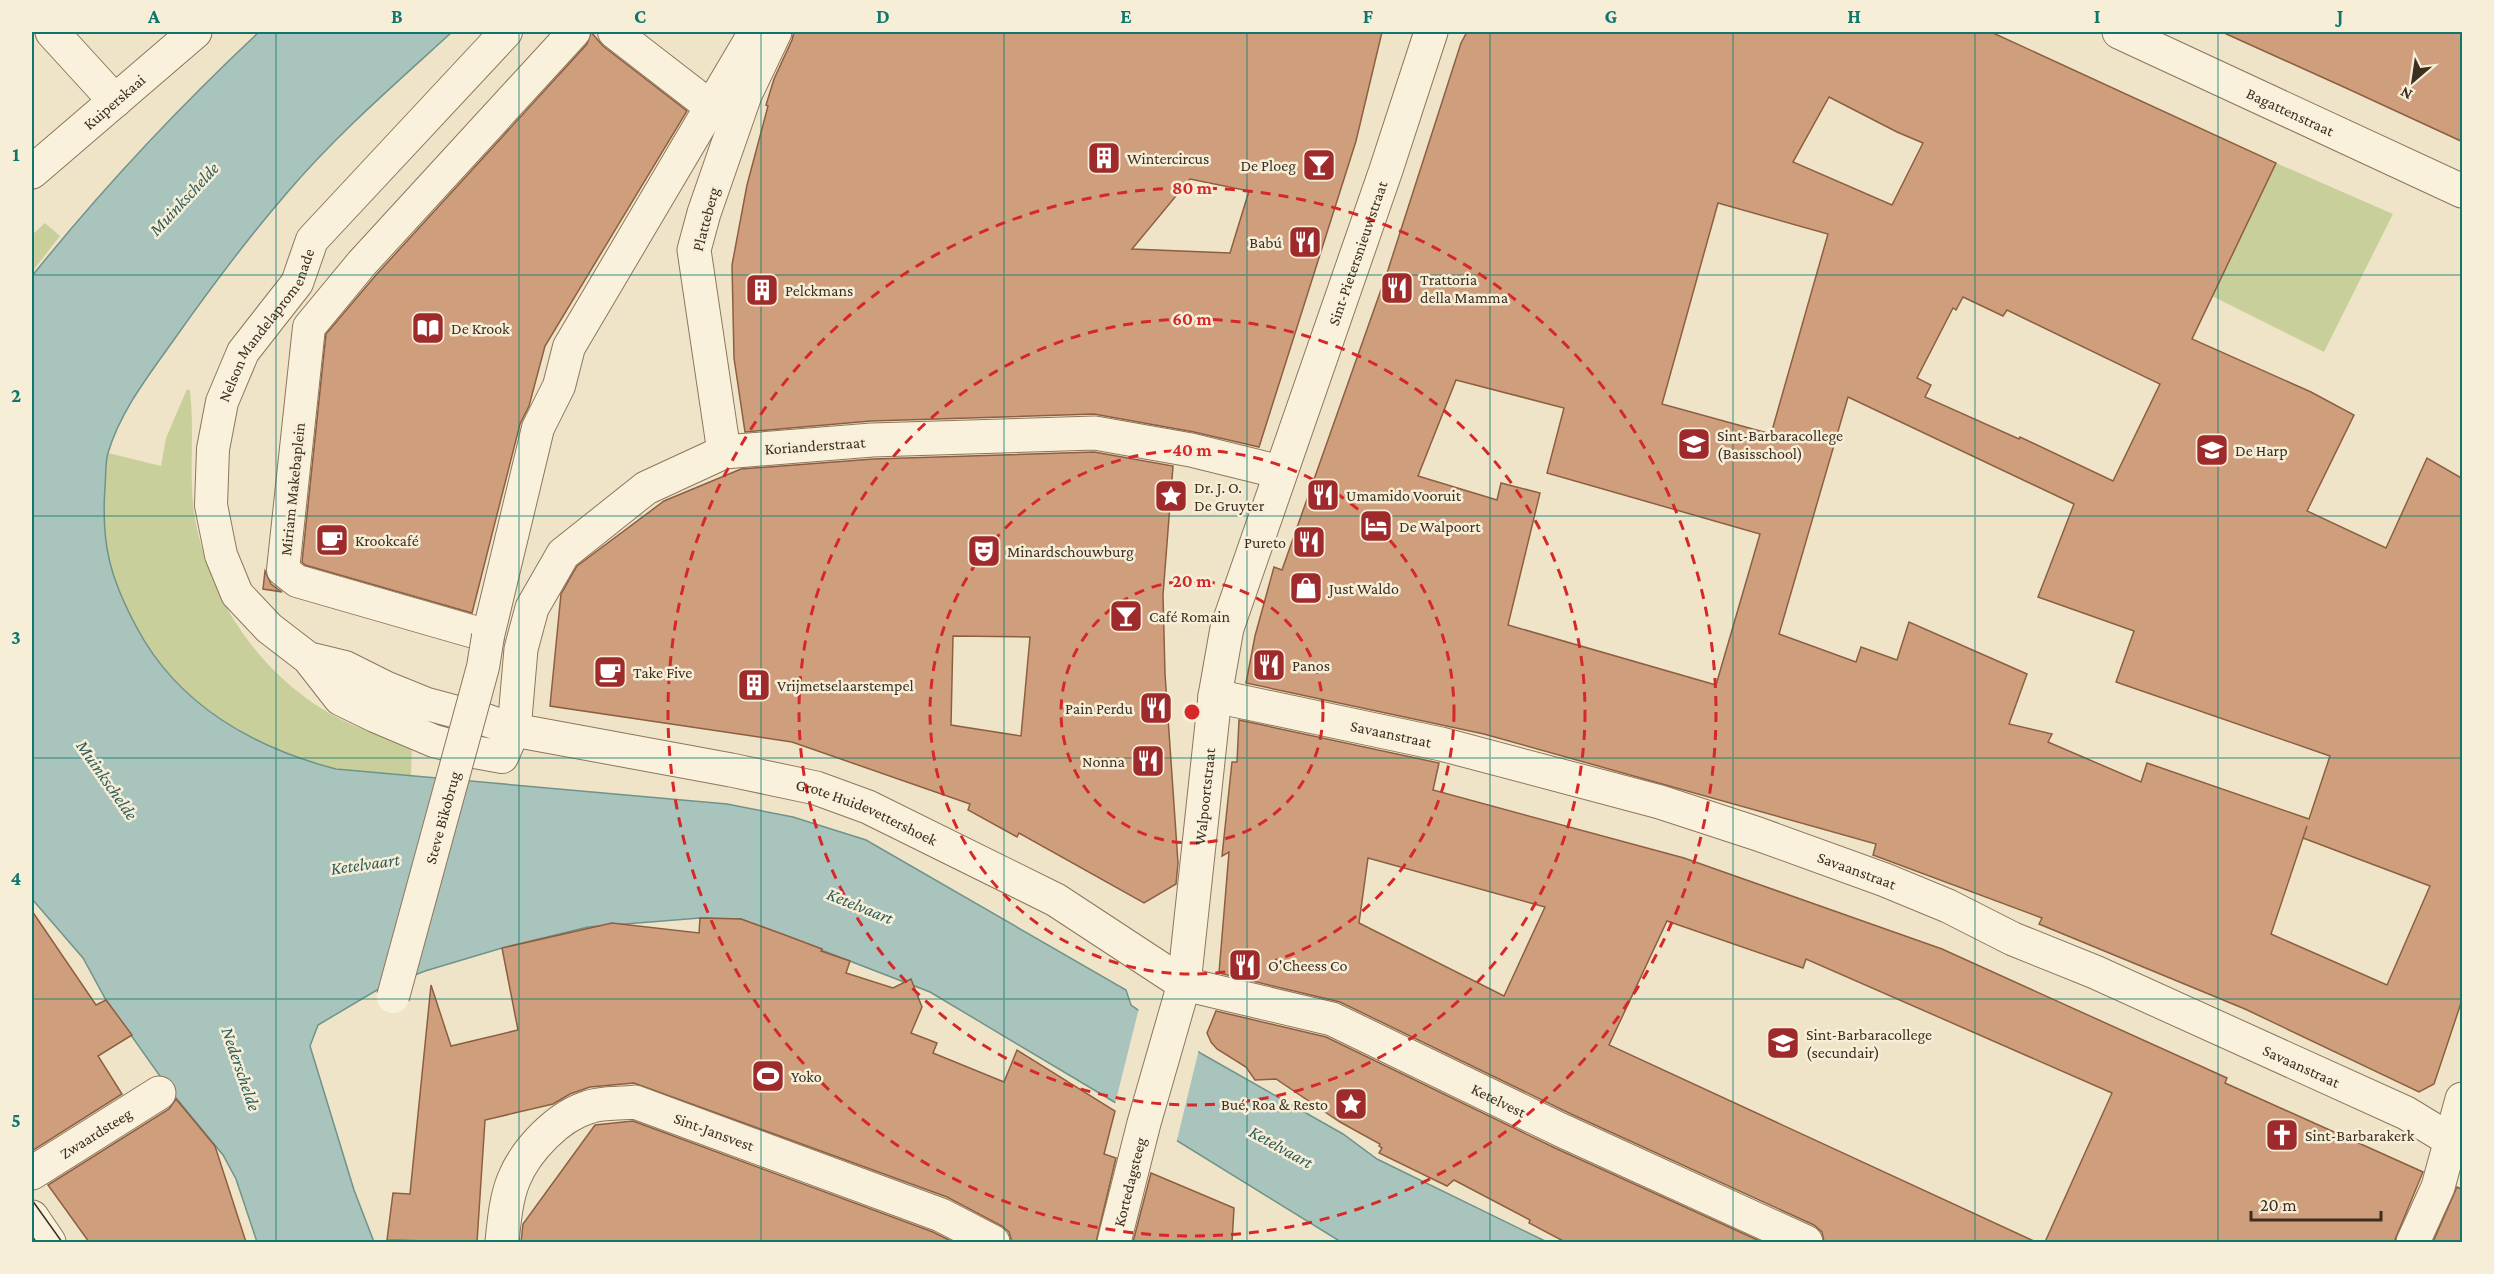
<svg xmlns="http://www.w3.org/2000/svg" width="2494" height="1274" viewBox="0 0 2494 1274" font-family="'Crimson Pro',serif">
<rect width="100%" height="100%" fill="#f0e4c8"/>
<g fill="#c9cf9b">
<polygon points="2276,163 2393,214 2324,352 2212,296"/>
<polygon points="45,223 60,236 32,272 32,235"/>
<path d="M187 389 190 391C195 434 188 476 195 518 211 612 278 699 368 731 382 736 398 738 412 741L411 776C375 772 338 772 304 761 210 730 131 655 107 557 99 524 104 487 108 453L161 466 166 438Z"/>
</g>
<path fill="#a9c4bc" stroke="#6f938a" stroke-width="1.5" d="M259 32H452C395 84 336 135 286 194 248 238 212 286 178 334 152 371 121 409 108 453 105 463 106 476 105 487 101 544 110 578 137 628 178 705 254 748 336 769L727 804 793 817 866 840 1126 990 1131 1005 1202 1054 1343 1134 1377 1159 1547 1242H1341L1116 1103 930 992 741 919 700 918 588 927 502 948 425 971 377 990 318 1025 310 1046 354 1190 374 1242H257L236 1179 223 1155 172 1093 106 1000 83 958 32 899V276C102 189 178 108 259 32Z"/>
<polygon fill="#f0e4c8" points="1139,1008 1199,1049 1176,1144 1115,1104"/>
<g fill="#cf9f7d" stroke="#8d5f41" stroke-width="1.5" fill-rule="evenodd">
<polygon points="591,32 603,46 687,111 545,346 529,406 520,424 472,613 305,565 302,562 326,334 376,275 587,44"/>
<path d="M794 32H1382L1356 141 1259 447 1194 432 1094 414 871 421 745 432 734 358 732 265 747 185 768 106 766 105 774 79 792 40ZM1190 179 1249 191 1230 253 1132 249Z"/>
<path d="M1467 32H1991L2276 163 2192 339 2311 392 2354 415 2307 511 2386 548 2427 458 2463 479V997L2434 1084 2419 1092 2245 1009 2039 924 2042 918 1873 855 1876 844 1484 734 1246 683 1255 636 1274 567 1282 570 1388 270 1461 43ZM1829 97 1897 132 1923 143 1892 205 1793 162ZM1718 203 1828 234 1771 434 1662 404ZM1963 297 2003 316 2007 310 2160 384 2113 481 2020 437 2019 439 1925 397 1931 385 1917 378 1953 308 1956 310ZM1456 380 1564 408 1547 473 1760 534 1716 685 1508 625 1540 493 1501 483 1497 500 1418 476ZM1848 397 2074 504 2038 597 2134 631 2116 682 2330 756 2309 819 2147 763 2141 782 2048 742 2052 734 2009 724 2027 674 1909 622 1897 660 1861 647 1856 662 1779 634ZM2307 826 2303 838 2430 886 2387 985 2271 934Z"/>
<polygon points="2222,32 2463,32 2463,142 2346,88"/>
<path d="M1094 452 1173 466 1163 595 1165 674 1178 863 1176 884 1144 903 1019 833 1017 837 968 810 970 804 792 742 550 706 561 594 577 566 664 501 741 469 873 459ZM953 636 1030 637 1021 736 951 725Z"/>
<polygon points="265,571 271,584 282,592 263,589"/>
<path d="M1239 720 1439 763 1433 790 1684 858 1942 949 2227 1078 2225 1083 2423 1172 2394 1242H2045L2112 1093 1806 959 1803 968 1667 921 1609 1045 2036 1242H1824L1822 1232 1814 1225 1571 1114 1340 1002 1219 973 1229 852 1222 856 1232 762H1237ZM1368 858 1545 907 1504 996 1359 923Z"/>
<polygon points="32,911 96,1005 106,1000 132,1035 98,1056 122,1094 32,1151"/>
<polygon points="700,918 741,919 785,935 822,949 821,951 850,961 846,973 893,988 911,979 922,1007 911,1033 937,1043 933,1053 1004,1082 1017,1050 1115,1111 1104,1154 1116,1158 1096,1242 1012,1242 1009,1232 1002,1226 947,1197 634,1083 590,1087 570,1094 553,1104 485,1120 477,1242 387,1240 393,1193 410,1194 431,985 451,1046 518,1030 502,948 612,923 699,933"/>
<polygon points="1216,1011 1326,1037 1555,1148 1762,1242 1565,1242 1529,1223 1530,1220 1454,1180 1447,1186 1379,1153 1382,1148 1379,1146 1380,1144 1340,1122 1276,1079 1255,1080 1246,1067 1217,1049 1211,1042 1207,1033"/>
<polygon points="176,1099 215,1146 246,1242 89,1242 48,1185 169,1109"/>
<polygon points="633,1121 933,1232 953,1242 521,1242 523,1224 595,1125"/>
<polygon points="1151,1173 1234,1208 1232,1242 1133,1242"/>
<polygon points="2457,1187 2463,1190 2463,1242 2433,1242"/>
</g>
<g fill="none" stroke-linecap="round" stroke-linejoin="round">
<g stroke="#8d765c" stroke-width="34">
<g id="pedestrian">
<polyline points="574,32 362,263 309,327 283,570 297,581 488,636 538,428 559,386 569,347 755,32"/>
<polyline points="614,32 711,107"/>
<path id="s1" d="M308 658 340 699 375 716 434 741 469 751 502 757 514 730 483 719 427 704 385 687 345 667 308 658 269 628 237 594 221 555 211 505 213 449 222 402 243 352 297 283 312 240 506 32"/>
</g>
</g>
<g stroke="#8d765c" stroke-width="35">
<g id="minor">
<polyline points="52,32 115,101"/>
<path id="s2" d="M2119 32 2462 191"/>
<polyline points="724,452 694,250 704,213 745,95 775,32"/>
<path id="s3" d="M1280 472 1191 450 1095 433 872 440 724 452 646 488 563 554 532 608 521 649 514 730 731 770 816 788 868 807 1056 900 1184 984 1332 1019 1563 1131 1806 1242"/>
<path id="s4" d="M1215 696 1441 744 1660 802 1758 834 1885 880 1948 906 2013 939 2095 972 2406 1113 2462 1147"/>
<path id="s5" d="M32 1173 159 1093"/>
<path id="s6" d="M502 1242C504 1222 506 1198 514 1179 526 1150 558 1116 589 1107 602 1102 620 1104 635 1102L941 1215 993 1242"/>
<path id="s7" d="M1114 1242 1144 1123 1184 984 1215 696 1227 628 1386 170 1431 32"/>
<polyline points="2413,1242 2438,1187 2462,1099"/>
</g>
</g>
<g stroke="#8d765c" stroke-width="35">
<g id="tertiary">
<path id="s8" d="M32 172 195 32"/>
<polyline points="32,1217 49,1242"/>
</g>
</g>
<use href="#pedestrian" stroke="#faf1dc" stroke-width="32"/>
<use href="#minor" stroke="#faf1dc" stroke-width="33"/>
<use href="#tertiary" stroke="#faf1dc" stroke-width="33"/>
<g stroke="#3d2e20" stroke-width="1.5">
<polyline points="32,1200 62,1242"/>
<polyline points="32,1236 36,1242"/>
</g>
<g stroke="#8d765c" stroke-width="34" stroke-linecap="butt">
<g id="pedestrian-bridge">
<path id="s9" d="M393 997 483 667 488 636"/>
</g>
</g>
<use href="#pedestrian-bridge" stroke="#faf1dc" stroke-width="32"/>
</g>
<path fill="none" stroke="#0f766e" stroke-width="1.5" stroke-opacity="0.55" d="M276 32V1242M519 32V1242M761 32V1242M1004 32V1242M1247 32V1242M1490 32V1242M1733 32V1242M1975 32V1242M2218 32V1242M32 275H2462M32 516H2462M32 758H2462M32 999H2462"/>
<g fill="none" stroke="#d62828" stroke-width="3" stroke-dasharray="10 8">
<circle cx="1192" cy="712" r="131"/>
<circle cx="1192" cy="712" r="262"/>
<circle cx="1192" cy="712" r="393"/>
<circle cx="1192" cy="712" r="524"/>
</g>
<defs>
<g id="building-square" transform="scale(1.725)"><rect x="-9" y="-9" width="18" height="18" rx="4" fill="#9e2a2b" stroke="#f7eed8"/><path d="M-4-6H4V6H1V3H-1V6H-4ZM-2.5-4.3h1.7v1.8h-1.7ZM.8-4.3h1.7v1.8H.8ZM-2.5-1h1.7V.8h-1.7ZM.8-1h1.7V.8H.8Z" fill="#fff"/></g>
<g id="bar-square" transform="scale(1.725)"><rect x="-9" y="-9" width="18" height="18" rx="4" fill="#9e2a2b" stroke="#f7eed8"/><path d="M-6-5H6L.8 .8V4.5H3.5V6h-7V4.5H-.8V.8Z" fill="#fff"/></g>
<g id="restaurant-square" transform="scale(1.725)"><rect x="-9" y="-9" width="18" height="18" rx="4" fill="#9e2a2b" stroke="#f7eed8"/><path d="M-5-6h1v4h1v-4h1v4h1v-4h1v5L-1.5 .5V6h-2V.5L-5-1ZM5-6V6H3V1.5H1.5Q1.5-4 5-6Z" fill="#fff"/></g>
<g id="library-square" transform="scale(1.725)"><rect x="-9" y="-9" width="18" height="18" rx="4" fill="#9e2a2b" stroke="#f7eed8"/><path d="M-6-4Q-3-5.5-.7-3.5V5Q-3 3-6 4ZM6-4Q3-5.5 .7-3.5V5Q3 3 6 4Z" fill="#fff"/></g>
<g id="school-square" transform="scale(1.725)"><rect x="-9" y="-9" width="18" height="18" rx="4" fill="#9e2a2b" stroke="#f7eed8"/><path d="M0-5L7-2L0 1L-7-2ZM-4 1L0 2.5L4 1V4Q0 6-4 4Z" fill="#fff"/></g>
<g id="sight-square" transform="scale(1.725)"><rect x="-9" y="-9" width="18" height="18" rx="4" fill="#9e2a2b" stroke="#f7eed8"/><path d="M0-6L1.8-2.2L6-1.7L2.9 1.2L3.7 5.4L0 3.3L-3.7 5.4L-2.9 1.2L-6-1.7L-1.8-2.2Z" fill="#fff"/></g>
<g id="hotel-square" transform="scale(1.725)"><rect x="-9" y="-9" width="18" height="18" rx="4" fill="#9e2a2b" stroke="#f7eed8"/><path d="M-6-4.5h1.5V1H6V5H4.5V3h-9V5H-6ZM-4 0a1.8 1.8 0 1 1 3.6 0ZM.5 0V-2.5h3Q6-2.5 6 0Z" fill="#fff"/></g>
<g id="cafe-square" transform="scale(1.725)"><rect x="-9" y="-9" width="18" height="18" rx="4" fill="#9e2a2b" stroke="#f7eed8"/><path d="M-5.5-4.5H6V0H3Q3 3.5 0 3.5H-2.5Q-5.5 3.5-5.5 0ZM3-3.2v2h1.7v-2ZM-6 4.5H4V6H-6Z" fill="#fff"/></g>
<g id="theatre-square" transform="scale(1.725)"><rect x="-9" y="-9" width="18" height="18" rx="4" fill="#9e2a2b" stroke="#f7eed8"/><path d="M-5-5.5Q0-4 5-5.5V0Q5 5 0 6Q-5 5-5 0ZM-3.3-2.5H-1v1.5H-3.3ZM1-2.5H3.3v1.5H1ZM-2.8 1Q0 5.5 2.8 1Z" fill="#fff"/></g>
<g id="shop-square" transform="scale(1.725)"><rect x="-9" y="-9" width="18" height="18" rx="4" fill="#9e2a2b" stroke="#f7eed8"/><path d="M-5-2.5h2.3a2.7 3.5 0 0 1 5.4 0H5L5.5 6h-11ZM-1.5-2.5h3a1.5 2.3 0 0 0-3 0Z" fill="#fff"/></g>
<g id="stadium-square" transform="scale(1.725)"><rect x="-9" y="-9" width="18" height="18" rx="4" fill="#9e2a2b" stroke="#f7eed8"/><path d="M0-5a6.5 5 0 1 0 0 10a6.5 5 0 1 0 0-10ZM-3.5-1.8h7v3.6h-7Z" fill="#fff"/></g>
<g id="church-square" transform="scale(1.725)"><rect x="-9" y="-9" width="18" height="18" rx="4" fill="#9e2a2b" stroke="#f7eed8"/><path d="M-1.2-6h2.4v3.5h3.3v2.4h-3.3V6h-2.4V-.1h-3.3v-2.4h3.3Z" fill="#fff"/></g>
</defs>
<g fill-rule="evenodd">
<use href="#building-square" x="1104" y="158"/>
<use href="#bar-square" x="1319" y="165"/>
<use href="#restaurant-square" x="1305" y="242"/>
<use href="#restaurant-square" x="1397" y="288"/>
<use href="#building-square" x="762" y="290"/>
<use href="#library-square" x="428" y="328"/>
<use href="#school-square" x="1694" y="444"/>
<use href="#school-square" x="2212" y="450"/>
<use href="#restaurant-square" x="1323" y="495"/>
<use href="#sight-square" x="1171" y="496"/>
<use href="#hotel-square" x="1376" y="526"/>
<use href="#cafe-square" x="332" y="540"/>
<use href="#restaurant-square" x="1309" y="542"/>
<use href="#theatre-square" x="984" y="551"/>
<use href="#shop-square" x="1306" y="588"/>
<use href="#bar-square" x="1126" y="616"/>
<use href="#restaurant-square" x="1269" y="665"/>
<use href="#cafe-square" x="610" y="672"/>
<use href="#building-square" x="754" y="685"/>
<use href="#restaurant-square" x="1156" y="708"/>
<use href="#restaurant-square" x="1148" y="761"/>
<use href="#restaurant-square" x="1245" y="965"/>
<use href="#school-square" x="1783" y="1043"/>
<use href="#stadium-square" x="768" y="1076"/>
<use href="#sight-square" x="1351" y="1104"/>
<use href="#church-square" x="2282" y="1135"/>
</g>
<g text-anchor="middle" stroke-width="5" stroke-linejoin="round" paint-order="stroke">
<g font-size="16" fill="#3d2e20" stroke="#f7eed8">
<text dy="6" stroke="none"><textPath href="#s8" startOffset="108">Kuiperskaai</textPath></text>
<text dy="6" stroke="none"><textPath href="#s2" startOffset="189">Bagattenstraat</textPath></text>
<text transform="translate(705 219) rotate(-75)" y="6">Platteberg</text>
<text dy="6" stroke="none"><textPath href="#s7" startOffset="1023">Sint-Pietersnieuwstraat</textPath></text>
<text dy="6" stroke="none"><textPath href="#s1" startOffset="856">Nelson Mandelapromenade</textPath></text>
<text transform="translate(815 445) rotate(-4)" y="6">Korianderstraat</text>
<text transform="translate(292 489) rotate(-84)" y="6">Miriam Makebaplein</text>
<text dy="6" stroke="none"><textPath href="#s4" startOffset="180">Savaanstraat</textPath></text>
<text dy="6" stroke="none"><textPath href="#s7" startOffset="456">Walpoortstraat</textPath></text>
<text dy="6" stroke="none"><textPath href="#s3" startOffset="1302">Grote Huidevettershoek</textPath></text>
<text dy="6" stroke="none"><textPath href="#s9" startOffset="186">Steve Bikobrug</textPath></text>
<text dy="6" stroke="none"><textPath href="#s4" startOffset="666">Savaanstraat</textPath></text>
<text dy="6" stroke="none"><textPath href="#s4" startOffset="1152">Savaanstraat</textPath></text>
<text dy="6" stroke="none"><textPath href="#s3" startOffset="2002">Ketelvest</textPath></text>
<text dy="6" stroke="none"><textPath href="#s6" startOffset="302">Sint-Jansvest</textPath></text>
<text dy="6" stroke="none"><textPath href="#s5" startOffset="75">Zwaardsteeg</textPath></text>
<text dy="6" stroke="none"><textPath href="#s7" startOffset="62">Kortedagsteeg</textPath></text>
</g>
<g font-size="16" fill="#3d2e20" stroke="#f7eed8" text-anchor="start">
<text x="1127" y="164">Wintercircus</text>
<text x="1296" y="171" text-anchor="end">De Ploeg</text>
<text x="1282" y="248" text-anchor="end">Babú</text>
<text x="1420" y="285">Trattoria<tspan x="1420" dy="18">della Mamma</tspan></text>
<text x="785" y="296">Pelckmans</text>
<text x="451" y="334">De Krook</text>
<text x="1717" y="441">Sint-Barbaracollege<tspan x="1717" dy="18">(Basisschool)</tspan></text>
<text x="2235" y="456">De Harp</text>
<text x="1194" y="493">Dr. J. O.<tspan x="1194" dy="18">De Gruyter</tspan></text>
<text x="1346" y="501">Umamido Vooruit</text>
<text x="1399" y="532">De Walpoort</text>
<text x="355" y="546">Krookcafé</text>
<text x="1286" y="548" text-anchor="end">Pureto</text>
<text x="1007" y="557">Minardschouwburg</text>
<text x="1329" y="594">Just Waldo</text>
<text x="1149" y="622">Café Romain</text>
<text x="1292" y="671">Panos</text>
<text x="633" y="678">Take Five</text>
<text x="777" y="691">Vrijmetselaarstempel</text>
<text x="1133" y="714" text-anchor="end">Pain Perdu</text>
<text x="1125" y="767" text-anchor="end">Nonna</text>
<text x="1268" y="971">O'Cheess Co</text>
<text x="1806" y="1040">Sint-Barbaracollege<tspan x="1806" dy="18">(secundair)</tspan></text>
<text x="791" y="1082">Yoko</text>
<text x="1328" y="1110" text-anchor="end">Bué, Roa &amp; Resto</text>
<text x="2305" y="1141">Sint-Barbarakerk</text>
</g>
<g font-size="18" font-style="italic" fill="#2f5d5a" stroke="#f7eed8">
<text transform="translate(184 199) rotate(-47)" y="6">Muinkschelde</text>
<text transform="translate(107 780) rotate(55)" y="6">Muinkschelde</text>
<text transform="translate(365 864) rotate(-8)" y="6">Ketelvaart</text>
<text transform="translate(860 906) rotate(22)" y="6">Ketelvaart</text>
<text transform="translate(241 1069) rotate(71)" y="6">Nederschelde</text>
<text transform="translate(1281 1147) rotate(29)" y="6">Ketelvaart</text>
</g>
</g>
<circle cx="1192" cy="712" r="9" fill="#d62828" stroke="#f7eed8" stroke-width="3"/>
<g font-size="18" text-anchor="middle" font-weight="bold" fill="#d62828" stroke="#f7eed8" stroke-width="5" stroke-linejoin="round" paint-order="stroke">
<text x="1192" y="194">80 m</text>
<text x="1192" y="325">60 m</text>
<text x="1192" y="456">40 m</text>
<text x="1192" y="587">20 m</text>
</g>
<rect width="2494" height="1274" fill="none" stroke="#f7eed8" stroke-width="66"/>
<g transform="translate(2413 81) rotate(209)" stroke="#f7eed8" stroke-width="4.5" paint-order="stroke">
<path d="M0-4.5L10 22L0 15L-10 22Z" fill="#3d2e20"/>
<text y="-9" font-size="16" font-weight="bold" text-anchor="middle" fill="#3d2e20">N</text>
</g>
<path d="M2251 1211v9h130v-9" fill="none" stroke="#3d2e20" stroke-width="3"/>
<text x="2260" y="1211" font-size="18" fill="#3d2e20" stroke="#f7eed8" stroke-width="4.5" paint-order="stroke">20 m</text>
<rect x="33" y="33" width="2428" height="1208" fill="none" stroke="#0f766e" stroke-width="2"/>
<g font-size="20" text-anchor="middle" font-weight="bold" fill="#0f766e">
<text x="154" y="23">A</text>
<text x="397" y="23">B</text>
<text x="640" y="23">C</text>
<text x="883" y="23">D</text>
<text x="1126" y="23">E</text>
<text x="1368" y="23">F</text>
<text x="1611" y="23">G</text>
<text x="1854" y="23">H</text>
<text x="2097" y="23">I</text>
<text x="2340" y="23">J</text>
<text x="16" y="161">1</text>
<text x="16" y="402">2</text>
<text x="16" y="644">3</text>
<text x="16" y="885">4</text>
<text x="16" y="1127">5</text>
</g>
</svg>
